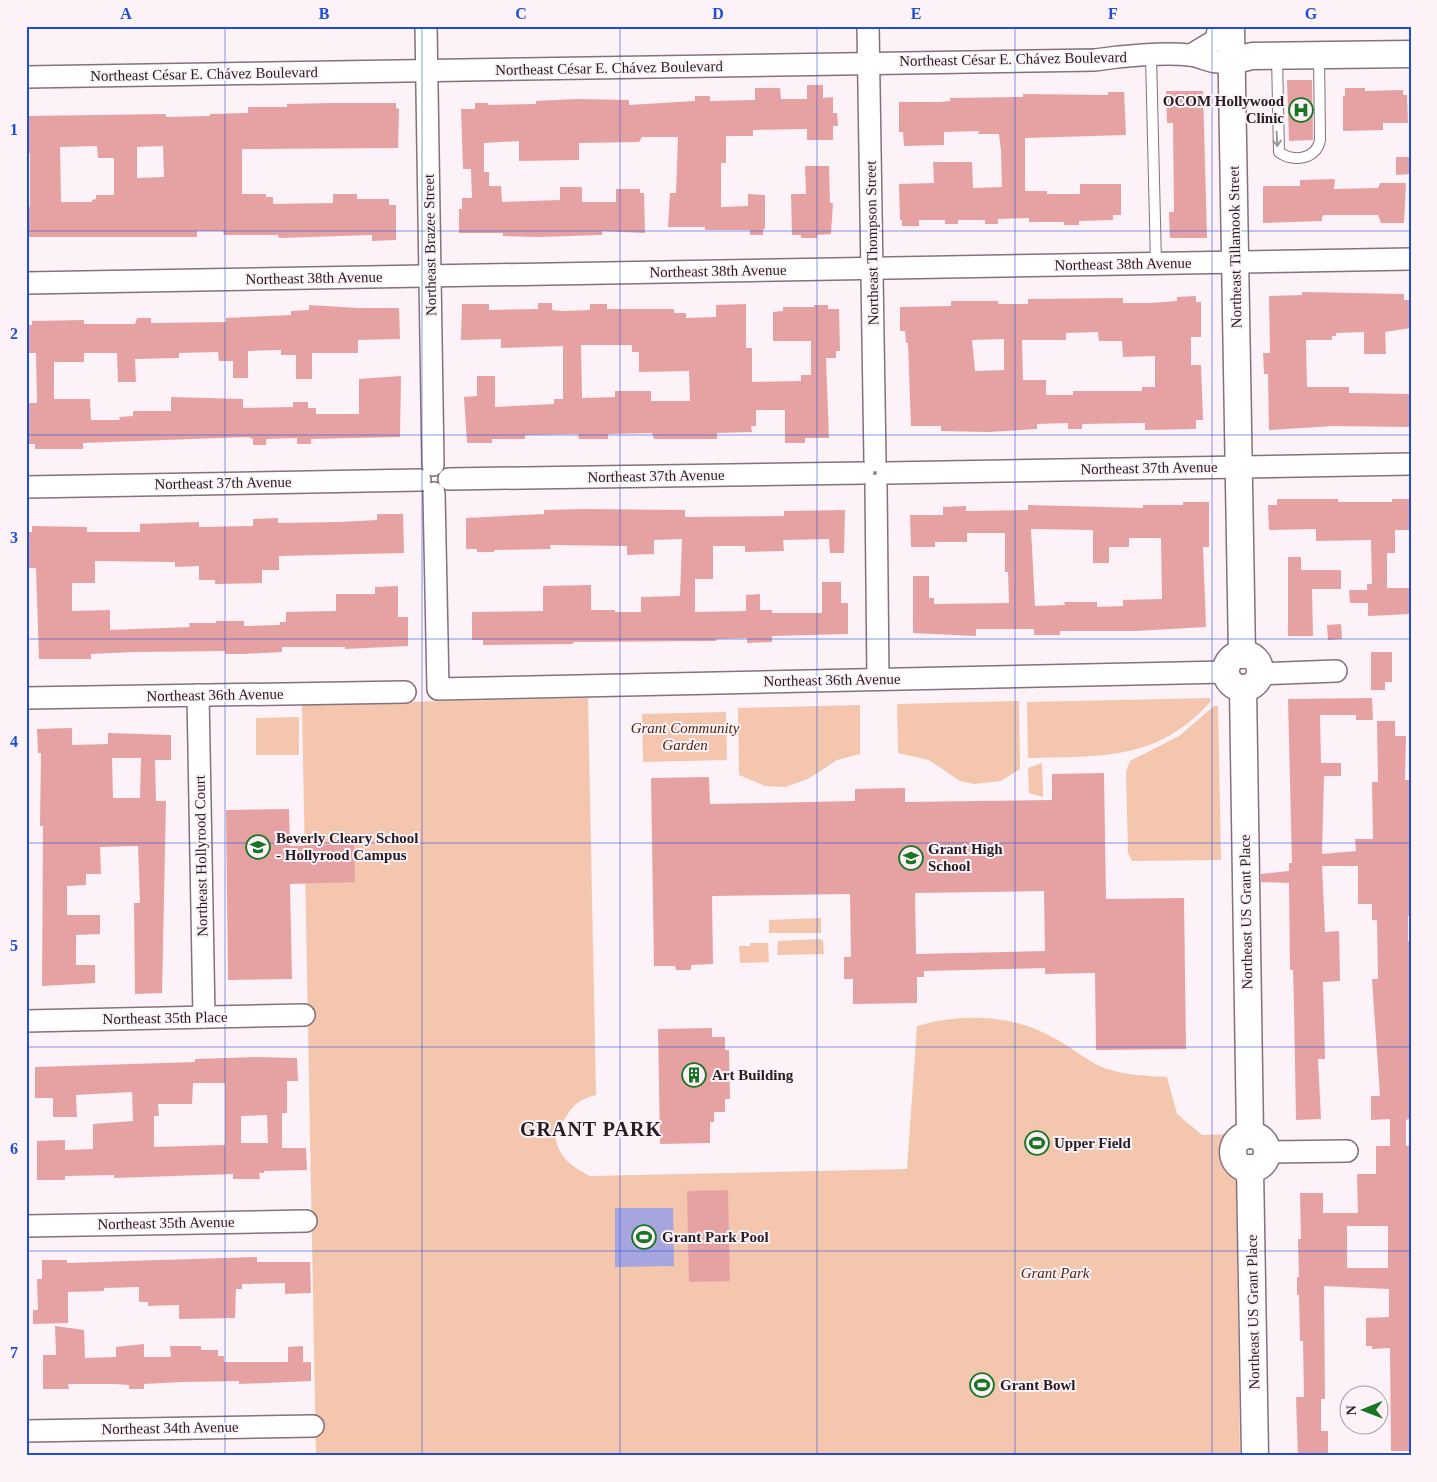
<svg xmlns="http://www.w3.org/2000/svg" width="1437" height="1482" viewBox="0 0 1437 1482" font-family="Georgia,serif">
<rect width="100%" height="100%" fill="#fcf2f7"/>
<g fill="#f4c6ad">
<path d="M588 698 596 1095C570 1101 568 1115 555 1136 559 1158 571 1166 590 1176L907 1169 917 1026C961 1013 1013 1014 1054 1038 1070 1046 1091 1064 1107 1069 1126 1075 1147 1076 1167 1077L1177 1114 1202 1135 1232 1134 1226 1148 1236 1179 1240 1456H316L302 704Z"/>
<path d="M1210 698 1211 701C1158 761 1102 756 1028 758L1027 702Z"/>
<polygon points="1019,701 1020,769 1001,781 974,784 960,781 929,760 898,753 897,704"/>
<polygon points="860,705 860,754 837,760 808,779 785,787 765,786 739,775 738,708"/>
<polygon points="1214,706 1218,706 1221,860 1132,861 1128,853 1126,772 1130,761 1179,736"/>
<polygon points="726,712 727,760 643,762 642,714"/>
<polygon points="299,717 299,755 256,755 256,718"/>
<polygon points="1042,763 1043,797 1029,793 1028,768"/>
<polygon points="821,918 821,933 769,933 769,920"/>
<polygon points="820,939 823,941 824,954 777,955 778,941"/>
<polygon points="750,943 768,943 769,962 740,963 739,946 750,946"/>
</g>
<polygon fill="#a6a5dd" points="615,1208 673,1208 674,1266 615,1267"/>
<g fill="#e6a2a2" fill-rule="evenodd">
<polygon points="1287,80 1312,80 1313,140 1289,141"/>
<polygon points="807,85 823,85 823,98 833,97 833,113 837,113 838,126 833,126 833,140 807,140 807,129 753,130 753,136 726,136 726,163 721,163 721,207 748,206 748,194 765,195 765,229 763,229 763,235 750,235 750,230 705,230 705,227 668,227 670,193 676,193 678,137 642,137 639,142 579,143 579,160 519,161 519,141 484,143 484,172 489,172 489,186 501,186 502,202 560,200 560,187 582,187 582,202 616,202 616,189 640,189 640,193 644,193 645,233 602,231 602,235 540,237 503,236 503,233 459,233 459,209 462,209 462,198 472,198 471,169 463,169 461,109 475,109 475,103 488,103 488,105 536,104 536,101 576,99 629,100 629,105 695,101 695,96 710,96 710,101 755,100 755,88 780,88 781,99 807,99"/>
<polygon points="1345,88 1365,88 1365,91 1403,90 1403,95 1407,95 1408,123 1383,123 1383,130 1343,131 1343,96 1345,96"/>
<polygon points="1166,91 1203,91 1207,238 1170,238 1169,212 1174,212 1173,123 1167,123"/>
<polygon points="1108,92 1124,92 1126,135 1025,138 1025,191 1047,191 1047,194 1080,194 1080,184 1121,184 1121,215 1113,215 1113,220 1079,221 1079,225 1064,225 1064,222 1029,222 1029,218 998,219 998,224 985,224 985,220 958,220 958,224 945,224 945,220 919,220 919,226 902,226 902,220 900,220 899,184 934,183 933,162 972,162 973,188 1002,187 1001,151 999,134 978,134 979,131 944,132 944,145 904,146 903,132 899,132 899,102 940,102 950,101 950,98 1023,97 1023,94 1108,95"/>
<path d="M331 103H396V108L399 109 398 148 242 149V194H266V197H273V204L333 203V194H357V199H389V205H396V240L372 241V235L279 238 278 235H224L223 231H197V237H26V208L30 207V153H26V116L166 114V117L210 116V114L248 113V107H287V104ZM97 146 98 158H114V195H96V199L92 200V202H61L60 147ZM163 146 164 177 137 178V147Z"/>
<polygon points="1396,157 1411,157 1411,174 1396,175"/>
<polygon points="805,166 829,166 830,203 833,203 831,234 817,235 817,238 801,238 801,235 792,235 791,194 806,194"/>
<polygon points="1335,179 1334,189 1378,188 1380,183 1406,183 1404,223 1381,223 1378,215 1325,215 1322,216 1322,221 1263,223 1263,186 1300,186 1300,180"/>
<polygon points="1302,292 1404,294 1404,300 1411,300 1411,328 1385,332 1386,354 1364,354 1364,332 1336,333 1336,336 1332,336 1332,340 1306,340 1307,387 1349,387 1349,393 1411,394 1411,427 1333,426 1269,430 1268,374 1264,374 1263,353 1270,353 1269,296 1302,295"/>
<path d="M1196 296V302H1201V337H1191V365H1201L1203 420H1196V429L1145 430V423H1139L1082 424V429H1068V423L1037 424V429L988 432 941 431V426H911L908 343H906L905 331H900V307L951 306V301H998V304H1028V299L1123 298V303H1151L1177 301V297ZM1098 332 1099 341H1122L1123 357 1155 356V387H1142V391H1073V395H1046V380H1023L1022 340H1066V333ZM1004 339V370L975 371 972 340Z"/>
<path d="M538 303H552V310L563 311 590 310V304H607V309H674V313H686V318L716 317V305L746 304V348H752V382L801 381V375H811V341H773V312L783 311V307H814V305H828V309H839L840 351H836V358H826L829 438H805V443H785V410H756V426H751L752 432 717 433V439H654L652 433 608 434V439H579L578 434 525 435V439H492V443H467L464 397 477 396V376H495V407L554 404V399H563V346L501 348V339L461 340 462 304H489V310L538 309ZM581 345H632V352H639V372L689 371 690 401H651V391H615V397L582 398Z"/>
<polygon points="309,305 358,308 399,308 400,339 358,340 358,353 312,353 312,379 296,379 296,355 281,355 281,350 248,351 248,378 233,378 233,361 219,361 218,352 179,353 179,358 135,359 136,382 118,382 117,353 84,353 84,362 54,362 54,399 90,399 91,420 120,420 119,417 133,416 133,411 171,411 171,397 243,399 243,408 293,407 293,402 308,402 308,408 316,408 316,414 359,414 359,379 401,376 400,437 311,439 311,444 297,444 297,438 266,439 266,445 253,445 253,439 248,437 83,443 83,449 35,449 35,444 26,444 26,403 37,403 36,353 26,353 26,325 32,325 32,321 84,320 84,324 135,324 137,318 151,318 151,323 226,322 226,318 291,315 291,311 309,310"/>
<polygon points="1277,499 1338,499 1338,502 1392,502 1392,499 1411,499 1411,530 1395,530 1395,553 1387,553 1387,588 1411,588 1411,614 1368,616 1368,603 1350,603 1349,590 1367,590 1367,584 1372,584 1371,540 1316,541 1316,529 1269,530 1268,505 1277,505"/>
<path d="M1183 502H1209V547H1203L1206 627 1135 631H1060V635H1034V629H976V636L913 633V576H929V598H934V604L1009 603 1008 572H1005V533H967V542H935V547H911L910 515H943V507L966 506V511L1028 510V505L1143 508V505H1183ZM1031 529 1093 530V563H1109V547H1129V538H1161L1162 599 1123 600V606L1097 607V602H1064L1065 605 1035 606Z"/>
<polygon points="582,509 685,510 685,517 784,516 784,511 845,510 844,553 830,553 829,539 783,540 784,551 745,552 745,546 713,546 713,579 695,579 695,612 746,611 746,595 760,594 760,610 772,610 772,613 822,613 822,582 841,582 841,603 848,603 848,634 772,636 772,642 747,643 747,638 716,639 716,641 573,642 573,644 483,645 483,640 472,640 472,612 543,611 543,586 591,585 591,610 615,610 615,612 641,612 641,597 680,596 682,539 654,540 654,554 627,555 627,546 550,545 551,549 494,550 494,552 477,552 477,549 466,549 466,518 544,514 544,510"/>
<polygon points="377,514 403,514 404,553 279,556 279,570 262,570 262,583 215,584 215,580 199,580 199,566 175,567 175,562 95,561 95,583 72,583 72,611 110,610 110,630 190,627 189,623 216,623 216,621 244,621 244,626 280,625 280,622 286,622 286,612 336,611 336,594 375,594 375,587 398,586 398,617 408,617 408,646 345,649 345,647 282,647 282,652 244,654 225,654 225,651 134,652 91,654 91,659 39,659 36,568 26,568 26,532 32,532 32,526 87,527 87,532 140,532 140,524 199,522 199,527 253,526 253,519 278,518 278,523 340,522 377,520"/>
<polygon points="1288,557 1301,557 1301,570 1341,570 1341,589 1312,589 1313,636 1288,636"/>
<polygon points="1341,624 1342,639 1328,640 1327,625"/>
<polygon points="1371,652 1392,652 1392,682 1385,682 1385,690 1371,690"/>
<path d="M1372 698 1373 720H1356V715H1320L1321 763H1341V776H1324L1322 854 1356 851 1355 839H1373L1372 782H1378L1377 721H1395V736H1406L1405 780H1410L1411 797V916H1408V941H1411V1118L1406 1120V1146L1411 1145V1451H1391L1390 1348 1372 1349V1346H1366V1318L1389 1317V1289L1324 1286 1325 1399H1321V1431H1328V1456H1298L1296 1397H1304L1303 1341H1300L1299 1295H1297V1277H1299L1298 1239H1301L1300 1193H1323V1213H1358L1357 1174H1376V1146H1390V1119L1371 1120V1096H1380L1372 979H1378L1377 920H1372V904H1358V866H1322L1325 932 1339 931 1340 981 1323 982 1325 1059H1318L1321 1119 1296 1120 1294 1005 1293 970H1290L1289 883 1261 882V874L1289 871V863H1292L1288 699ZM1347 1226H1388V1268H1347Z"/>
<path d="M72 728V745L108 744V733L171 735V760H155L156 801H166L162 993 135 994 134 903H140L138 846 100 847 101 874H86V885L67 886V915H100V934L76 935V965H95V983L42 986 43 826H40L41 753H38L37 729ZM112 758H141L140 798H113Z"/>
<path d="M1104 773 1106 899 1184 898 1186 1049 1096 1050 1095 973 1045 974V968L924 971V977H917V1003L853 1004V979H844V957H851L850 894 712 896 713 964 691 965V970H676L675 966H654L651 778 709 777 710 804 855 801V789L905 788V802L1052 800V774ZM1044 891 1045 951 916 954 915 893Z"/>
<polygon points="289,809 290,846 354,844 355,882 290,884 292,979 228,980 226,810"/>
<polygon points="712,1028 712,1037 725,1037 725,1050 729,1050 730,1099 725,1099 725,1112 714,1112 714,1122 710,1122 710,1143 660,1144 658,1029"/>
<path d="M256 1057 297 1058 298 1081H287V1113H282V1148H306L307 1170 264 1171V1173H259L260 1179H233V1174L114 1178V1175L65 1176V1180H37V1141L65 1140V1150L93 1149V1124L133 1121 132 1092 76 1095 77 1117H53V1098H35V1067L195 1062V1059ZM193 1083H225V1145L154 1147V1116H159L158 1104H192ZM267 1115 268 1143H241V1116Z"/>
<polygon points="728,1190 730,1281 689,1282 687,1191"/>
<polygon points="257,1257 257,1262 310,1262 311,1293 285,1294 285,1283 242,1284 242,1289 236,1289 235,1318 179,1319 179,1305 148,1306 148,1302 139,1302 139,1287 104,1288 104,1291 68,1292 68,1323 33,1324 33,1310 38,1310 37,1279 42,1279 42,1260 67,1260 67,1263"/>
<polygon points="55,1326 84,1330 85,1358 116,1357 116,1347 144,1344 144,1357 171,1357 170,1346 201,1346 201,1350 218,1350 218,1356 224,1356 224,1362 288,1362 288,1347 303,1346 303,1362 311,1362 311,1381 239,1384 239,1381 182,1382 144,1384 144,1389 129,1389 129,1385 116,1384 68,1384 69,1389 43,1389 43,1355 56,1355"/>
</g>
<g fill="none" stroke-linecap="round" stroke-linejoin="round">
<g stroke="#86707b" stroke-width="12">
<g id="service">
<polyline points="1151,56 1156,263"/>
<path d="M1277 57 1279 152C1293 163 1317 159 1320 140L1319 55"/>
</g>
</g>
<g stroke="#86707b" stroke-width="24">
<g id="minor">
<polyline points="426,26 433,465"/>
<polyline points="868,26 875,461"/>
<polyline points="1191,55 1216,40 1219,26"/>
<path d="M26 77 1095 60C1121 56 1164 52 1190 55 1208 58 1211 65 1232 61"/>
<polyline points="26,283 1411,259"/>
<polyline points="887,473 1411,464"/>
<polyline points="449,479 863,473"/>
<polyline points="876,485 878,679"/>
<polyline points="26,487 420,480"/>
<polyline points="434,493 438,689 1226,672"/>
<polyline points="1260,674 1336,671"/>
<polyline points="198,695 204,1017"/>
<polyline points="26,698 405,692"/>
<polyline points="26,1021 304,1015"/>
<polyline points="1266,1152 1347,1151"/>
<polyline points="26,1226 306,1221"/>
<polyline points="26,1431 313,1426"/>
</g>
</g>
<g stroke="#86707b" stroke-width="29">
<g id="tertiary">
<polyline points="1231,26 1242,655"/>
<polyline points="1232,61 1252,56 1411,54"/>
<circle cx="1243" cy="671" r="17"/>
<polyline points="1243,688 1250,1135"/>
<circle cx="1250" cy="1152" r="17"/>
<polyline points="1250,1168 1255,1456"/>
</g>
</g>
<use href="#service" stroke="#fff" stroke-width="10"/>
<use href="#minor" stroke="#fff" stroke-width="21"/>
<use href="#tertiary" stroke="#fff" stroke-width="26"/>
</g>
<defs><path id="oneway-shaft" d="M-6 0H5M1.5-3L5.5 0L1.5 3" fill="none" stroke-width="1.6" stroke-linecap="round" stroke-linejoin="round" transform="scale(1.25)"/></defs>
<use stroke="#9d999b" href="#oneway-shaft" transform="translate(1277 139) rotate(87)"/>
<path fill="none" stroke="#1d4ed8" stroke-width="1" stroke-opacity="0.55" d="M225 26V1456M422 26V1456M620 26V1456M817 26V1456M1015 26V1456M1212 26V1456M26 231H1411M26 435H1411M26 639H1411M26 843H1411M26 1047H1411M26 1251H1411"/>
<defs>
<g id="hospital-ring" transform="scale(1.25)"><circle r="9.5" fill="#fcf2f7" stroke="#177524" stroke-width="1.5"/><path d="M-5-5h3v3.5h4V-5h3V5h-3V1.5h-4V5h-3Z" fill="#177524"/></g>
<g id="school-ring" transform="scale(1.25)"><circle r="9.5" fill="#fcf2f7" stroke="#177524" stroke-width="1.5"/><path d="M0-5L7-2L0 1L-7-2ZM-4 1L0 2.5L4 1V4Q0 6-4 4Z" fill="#177524"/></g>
<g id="building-ring" transform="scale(1.25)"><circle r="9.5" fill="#fcf2f7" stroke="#177524" stroke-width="1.5"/><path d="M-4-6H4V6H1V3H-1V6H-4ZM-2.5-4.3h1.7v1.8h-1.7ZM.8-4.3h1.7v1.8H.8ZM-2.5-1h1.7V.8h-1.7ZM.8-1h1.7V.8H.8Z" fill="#177524"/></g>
<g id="stadium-ring" transform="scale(1.25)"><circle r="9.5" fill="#fcf2f7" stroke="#177524" stroke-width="1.5"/><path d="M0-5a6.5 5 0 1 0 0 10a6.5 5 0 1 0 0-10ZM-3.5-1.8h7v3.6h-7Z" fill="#177524"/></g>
</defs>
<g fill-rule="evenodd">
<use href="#hospital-ring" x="1301" y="110"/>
<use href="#school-ring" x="258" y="847"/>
<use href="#school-ring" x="911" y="858"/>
<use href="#building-ring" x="694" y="1075"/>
<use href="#stadium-ring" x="1037" y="1143"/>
<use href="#stadium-ring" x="644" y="1237"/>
<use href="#stadium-ring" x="982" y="1385"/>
</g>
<g text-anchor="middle" stroke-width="4" stroke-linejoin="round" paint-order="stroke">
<g font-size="15" fill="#251d21" stroke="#fcf2f7">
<text transform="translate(1013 59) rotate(-1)" y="5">Northeast César E. Chávez Boulevard</text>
<text transform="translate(609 68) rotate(-1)" y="5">Northeast César E. Chávez Boulevard</text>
<text transform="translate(204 74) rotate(-1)" y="5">Northeast César E. Chávez Boulevard</text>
<text transform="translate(872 243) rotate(-91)" y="5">Northeast Thompson Street</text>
<text transform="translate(430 245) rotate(-91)" y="5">Northeast Brazee Street</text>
<text transform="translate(1235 247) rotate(-91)" y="5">Northeast Tillamook Street</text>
<text transform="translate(1123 264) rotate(-1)" y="5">Northeast 38th Avenue</text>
<text transform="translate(718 271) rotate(-1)" y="5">Northeast 38th Avenue</text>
<text transform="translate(314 278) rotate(-1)" y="5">Northeast 38th Avenue</text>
<text transform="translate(1149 468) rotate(-1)" y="5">Northeast 37th Avenue</text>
<text transform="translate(656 476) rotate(-1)" y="5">Northeast 37th Avenue</text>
<text transform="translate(223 483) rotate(-1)" y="5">Northeast 37th Avenue</text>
<text transform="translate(832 680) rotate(-1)" y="5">Northeast 36th Avenue</text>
<text transform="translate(215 695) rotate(-1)" y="5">Northeast 36th Avenue</text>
<text transform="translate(201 856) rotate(-91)" y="5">Northeast Hollyrood Court</text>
<text transform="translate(1246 912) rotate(-91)" y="5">Northeast US Grant Place</text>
<text transform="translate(165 1018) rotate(-1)" y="5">Northeast 35th Place</text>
<text transform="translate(166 1223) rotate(-1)" y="5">Northeast 35th Avenue</text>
<text transform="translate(1253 1312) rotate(-91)" y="5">Northeast US Grant Place</text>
<text transform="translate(170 1428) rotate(-1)" y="5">Northeast 34th Avenue</text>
</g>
<g font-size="15" font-weight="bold" fill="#251d21" stroke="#fcf2f7" text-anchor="start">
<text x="1284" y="106" text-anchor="end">OCOM Hollywood<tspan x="1284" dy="17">Clinic</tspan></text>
<text x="276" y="843">Beverly Cleary School<tspan x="276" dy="17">- Hollyrood Campus</tspan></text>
<text x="928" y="854">Grant High<tspan x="928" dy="17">School</tspan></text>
<text x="712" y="1080">Art Building</text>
<text x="1054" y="1148">Upper Field</text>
<text x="662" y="1242">Grant Park Pool</text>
<text x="1000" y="1390">Grant Bowl</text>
</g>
<g font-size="15" font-style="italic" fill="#4d2810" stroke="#fcf2f7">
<text x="685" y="733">Grant Community<tspan x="685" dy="17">Garden</tspan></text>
<text x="1055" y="1278">Grant Park</text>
</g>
<g font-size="20" font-weight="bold" letter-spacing="1" fill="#251d21" stroke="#fcf2f7">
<text x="591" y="1136">GRANT PARK</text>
</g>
</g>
<rect width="1437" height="1482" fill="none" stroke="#fcf2f7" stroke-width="55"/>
<g transform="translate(1364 1410) rotate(269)"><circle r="24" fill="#fcf2f7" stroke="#a69da1"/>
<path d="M0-4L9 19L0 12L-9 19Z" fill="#177524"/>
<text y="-8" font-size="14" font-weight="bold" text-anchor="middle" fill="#251d21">N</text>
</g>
<rect x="28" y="28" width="1382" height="1426" fill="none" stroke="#1d4ed8" stroke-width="2"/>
<g font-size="16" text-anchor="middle" font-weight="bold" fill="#1d4ed8">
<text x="126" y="19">A</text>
<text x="324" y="19">B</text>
<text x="521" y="19">C</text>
<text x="718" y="19">D</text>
<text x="916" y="19">E</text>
<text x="1113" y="19">F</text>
<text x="1311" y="19">G</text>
<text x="14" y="135">1</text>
<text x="14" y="339">2</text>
<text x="14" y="543">3</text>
<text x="14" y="747">4</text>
<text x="14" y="951">5</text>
<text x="14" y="1154">6</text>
<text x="14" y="1358">7</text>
</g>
</svg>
